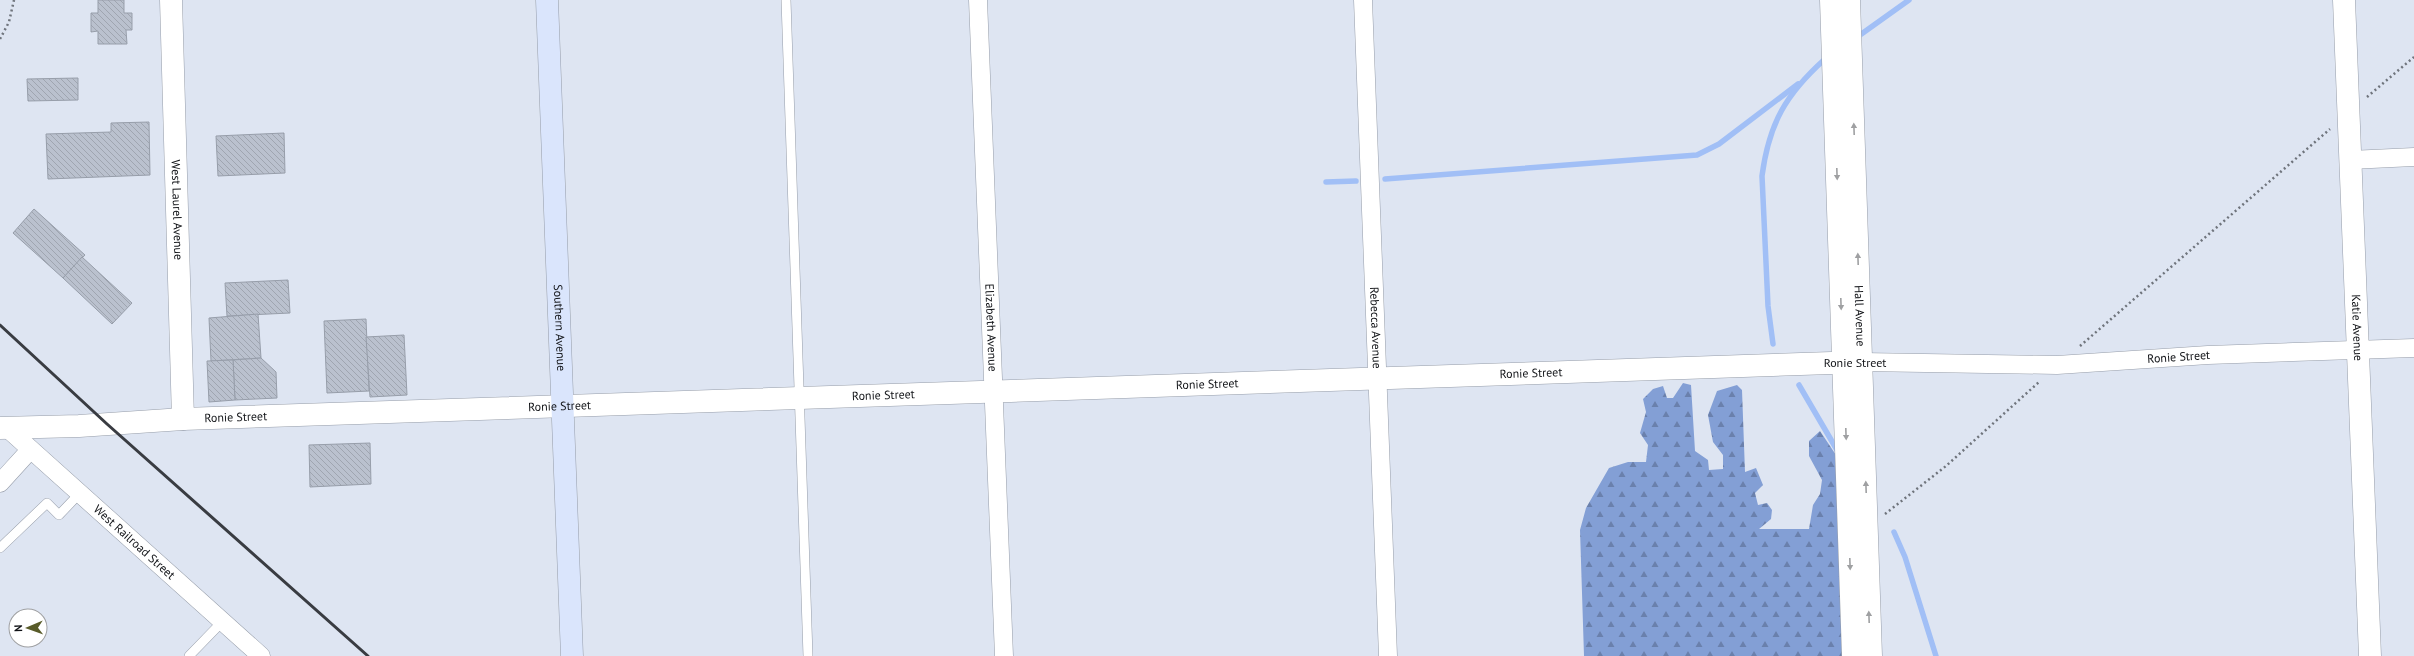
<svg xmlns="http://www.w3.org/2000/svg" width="2414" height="656" viewBox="0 0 2414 656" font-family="'PT Sans',sans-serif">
<defs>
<pattern id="forest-firs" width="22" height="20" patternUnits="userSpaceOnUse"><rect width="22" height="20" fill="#839fd5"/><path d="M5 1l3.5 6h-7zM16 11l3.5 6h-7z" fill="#6a80ac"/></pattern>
<pattern id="building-back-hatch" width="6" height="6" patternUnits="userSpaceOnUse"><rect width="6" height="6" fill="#bac1ce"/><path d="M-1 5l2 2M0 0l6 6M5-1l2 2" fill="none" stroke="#9fa5b0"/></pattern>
</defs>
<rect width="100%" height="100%" fill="#dee5f2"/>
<polygon fill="url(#forest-firs)" points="1683,383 1691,385 1695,451 1708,460 1709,470 1723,469 1723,455 1713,442 1708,415 1717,391 1737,385 1742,390 1745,472 1756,468 1763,485 1755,493 1758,505 1767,503 1772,510 1771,519 1759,529 1809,529 1813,505 1820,494 1822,480 1809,456 1809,441 1820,431 1844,467 1846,656 1584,656 1580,530 1586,508 1609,468 1628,462 1646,462 1648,445 1640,433 1646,412 1643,399 1653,389 1663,386 1667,398 1673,398"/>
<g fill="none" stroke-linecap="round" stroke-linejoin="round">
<g stroke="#a1bff6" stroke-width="5.5">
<polyline points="1860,35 1909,0"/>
<polyline points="1385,179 1697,155 1719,144 1798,84"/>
<polyline points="1326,182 1356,181"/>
<path d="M1773 344 1768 306 1762 176C1769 123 1786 94 1825 59"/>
<polyline points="1799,385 1837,450"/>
<polyline points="1894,532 1905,557 1936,656"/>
</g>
</g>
<g fill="url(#building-back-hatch)" stroke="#979eaa">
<polygon points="98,0 124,0 124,13 132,13 132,30 126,30 127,44 98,44 98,31 91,32 91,13 98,13"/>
<polygon points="78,78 78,100 28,101 27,79"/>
<polygon points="149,122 150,175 48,179 46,134 111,132 111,123"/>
<polygon points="284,133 285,173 218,176 216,136"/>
<polygon points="34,209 85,255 63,278 13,233"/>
<polygon points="82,257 132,303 112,324 63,278"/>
<polygon points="288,280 290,313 227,316 225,283"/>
<polygon points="258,314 261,358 211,361 209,318"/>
<polygon points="366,319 369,391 327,393 324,321"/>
<polygon points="404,335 407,395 370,397 366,337"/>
<polygon points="261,358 276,372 277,398 235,400 233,360"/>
<polygon points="233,360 235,400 209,402 207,361"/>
<polygon points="370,443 371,484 310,487 309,445"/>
</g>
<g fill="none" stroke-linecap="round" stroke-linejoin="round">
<g stroke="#969da9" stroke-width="10">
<g id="service">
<polyline points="786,0 808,656"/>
<polyline points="0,548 47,503 59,515 79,494"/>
<polyline points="189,656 222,622"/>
</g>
</g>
<g stroke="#969da9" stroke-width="19">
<g id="minor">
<path id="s1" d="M978 0 1004 656"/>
<path id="s2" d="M1363 0 1388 656"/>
<polyline points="2350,160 2414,157"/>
<path id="s3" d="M1862 362 2057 365 2208 355 2414 348"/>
<path id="s4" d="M7 428 261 656"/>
<polyline points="0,483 30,450"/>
</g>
</g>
<g stroke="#969da9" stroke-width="23">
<g id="tertiary">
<path id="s5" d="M171 0 183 419"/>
<polyline points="1831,0 1853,656"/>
<path id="s6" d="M1849 0 1871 656"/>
<path id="s7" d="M2344 0 2370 656"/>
<path id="s8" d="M0 428 79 426 183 419 1862 362"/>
</g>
</g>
<g stroke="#969da9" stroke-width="23">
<g id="secondary">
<path id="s9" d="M547 0 572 656"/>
</g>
</g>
<g stroke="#6f747c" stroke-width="2.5" stroke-dasharray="2 3" stroke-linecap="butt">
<polyline points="0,39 9,22 14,0"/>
<polyline points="2367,97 2414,57"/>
<polyline points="2080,346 2330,129"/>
<polyline points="1885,514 1946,466 2039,382"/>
</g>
<use href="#service" stroke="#fff" stroke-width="9"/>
<use href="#minor" stroke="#fff" stroke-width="18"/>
<use href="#tertiary" stroke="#fff" stroke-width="22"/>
<use href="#secondary" stroke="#dae5fc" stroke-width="22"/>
<polyline stroke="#393c42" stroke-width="3" points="0,325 107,424 368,656"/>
</g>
<defs><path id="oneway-solid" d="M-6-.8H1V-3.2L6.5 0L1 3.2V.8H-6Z"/></defs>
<g fill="#9fa0a2">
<use href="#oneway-solid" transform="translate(1854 129) rotate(-92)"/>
<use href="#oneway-solid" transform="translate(1837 174) rotate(88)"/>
<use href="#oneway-solid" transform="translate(1858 259) rotate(-92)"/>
<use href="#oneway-solid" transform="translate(1841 304) rotate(88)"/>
<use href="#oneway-solid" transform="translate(1846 434) rotate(88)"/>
<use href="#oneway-solid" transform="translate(1866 487) rotate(-92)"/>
<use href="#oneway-solid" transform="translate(1850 564) rotate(88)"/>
<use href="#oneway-solid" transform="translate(1869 617) rotate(-92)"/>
</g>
<g text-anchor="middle" stroke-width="3" stroke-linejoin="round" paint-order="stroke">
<g font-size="12" fill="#101216" stroke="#fff">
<text dy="4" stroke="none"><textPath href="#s5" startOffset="210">West Laurel Avenue</textPath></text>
<text dy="4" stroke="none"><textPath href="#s6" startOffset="316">Hall Avenue</textPath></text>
<text dy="4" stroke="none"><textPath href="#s9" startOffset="328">Southern Avenue</textPath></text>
<text dy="4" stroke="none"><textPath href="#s1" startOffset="328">Elizabeth Avenue</textPath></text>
<text dy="4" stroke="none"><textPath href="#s2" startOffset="328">Rebecca Avenue</textPath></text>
<text dy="4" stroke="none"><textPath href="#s7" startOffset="328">Katie Avenue</textPath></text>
<text dy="4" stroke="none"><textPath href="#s3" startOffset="317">Ronie Street</textPath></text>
<text x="1855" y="367">Ronie Street</text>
<text dy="4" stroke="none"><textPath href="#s8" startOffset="1532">Ronie Street</textPath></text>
<text dy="4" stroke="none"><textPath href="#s8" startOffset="1208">Ronie Street</textPath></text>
<text dy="4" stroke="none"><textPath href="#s8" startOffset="884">Ronie Street</textPath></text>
<text dy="4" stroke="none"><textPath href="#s8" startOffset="560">Ronie Street</textPath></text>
<text dy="4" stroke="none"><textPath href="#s8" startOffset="236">Ronie Street</textPath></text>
<text dy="4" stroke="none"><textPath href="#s4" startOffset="171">West Railroad Street</textPath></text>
</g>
</g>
<g transform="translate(28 628) rotate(268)"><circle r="19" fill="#ffffff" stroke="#9fa0a2"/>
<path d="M0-3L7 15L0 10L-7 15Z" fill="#585b29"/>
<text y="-6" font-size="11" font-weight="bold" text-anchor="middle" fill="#101216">N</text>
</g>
</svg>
